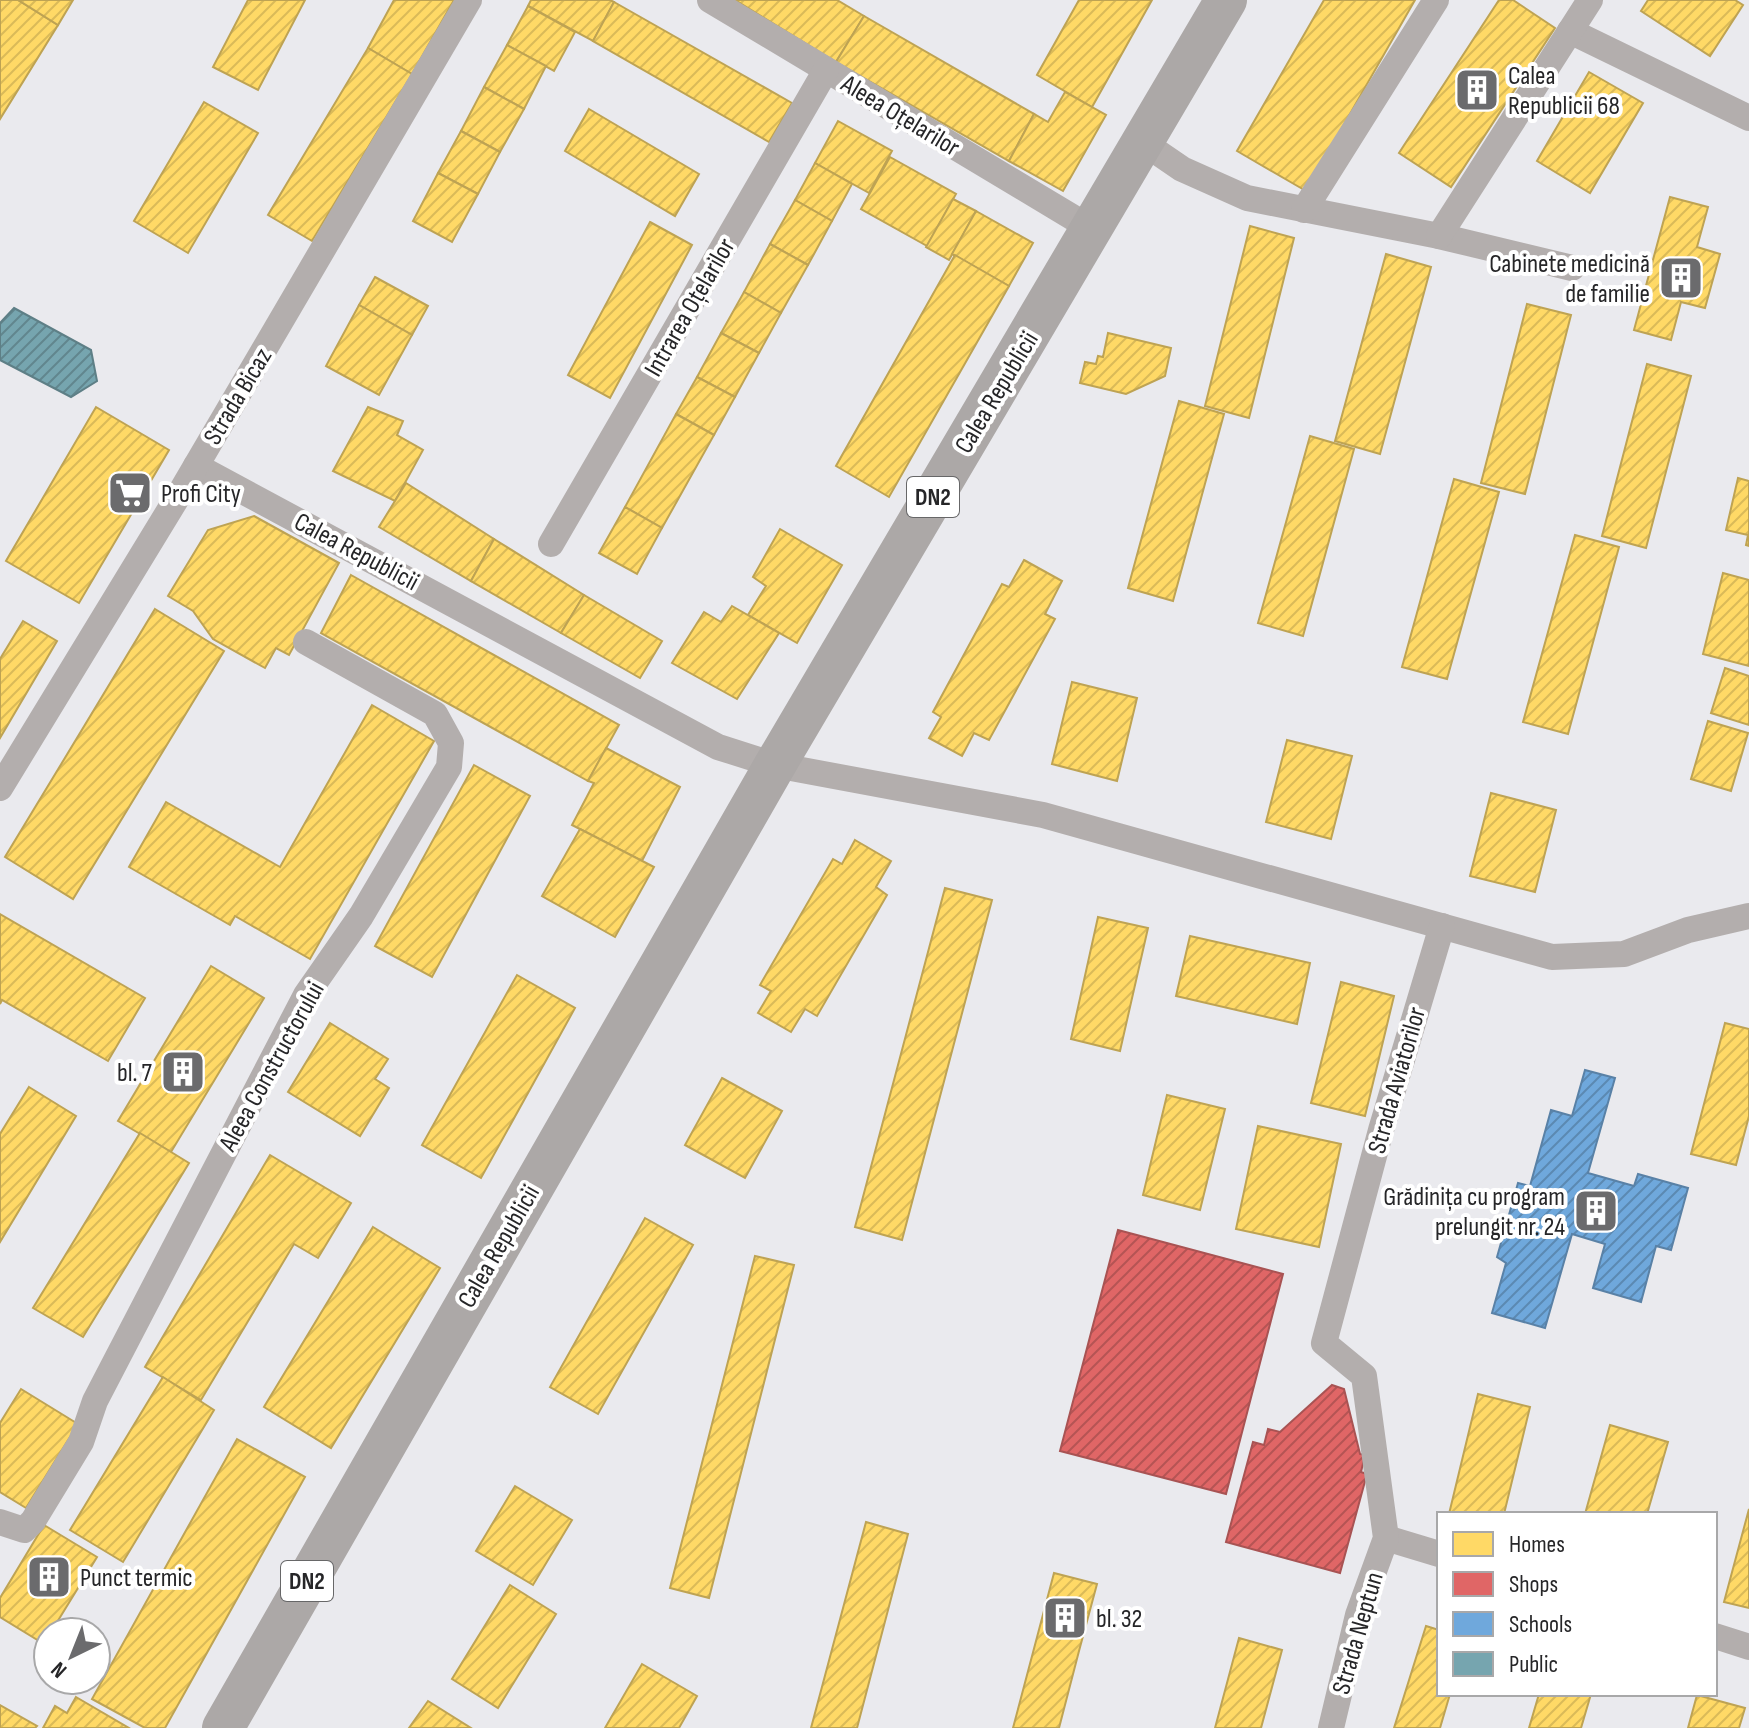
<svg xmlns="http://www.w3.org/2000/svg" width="1749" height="1728" viewBox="0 0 1749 1728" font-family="'Sofia Sans Condensed',sans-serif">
<defs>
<pattern id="homes-hatch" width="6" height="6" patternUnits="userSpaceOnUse" patternTransform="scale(2)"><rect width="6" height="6" fill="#ffd966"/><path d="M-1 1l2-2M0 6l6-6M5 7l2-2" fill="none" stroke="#daba58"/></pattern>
<pattern id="shops-hatch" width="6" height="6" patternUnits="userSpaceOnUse" patternTransform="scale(2)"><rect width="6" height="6" fill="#e06666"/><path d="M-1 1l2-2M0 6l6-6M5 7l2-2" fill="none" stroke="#b55454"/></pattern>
<pattern id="schools-hatch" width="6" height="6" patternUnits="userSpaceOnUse" patternTransform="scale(2)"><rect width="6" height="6" fill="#6fa8dc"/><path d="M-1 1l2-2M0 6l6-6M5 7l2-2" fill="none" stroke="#5b89b2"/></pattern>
<pattern id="public-hatch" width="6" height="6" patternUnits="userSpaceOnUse" patternTransform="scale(2)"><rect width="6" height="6" fill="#76a5af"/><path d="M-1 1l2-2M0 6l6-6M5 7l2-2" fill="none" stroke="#61868e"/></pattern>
</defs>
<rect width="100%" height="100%" fill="#eaeaee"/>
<g fill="url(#homes-hatch)" stroke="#bea353" stroke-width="2">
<polygon points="0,0 18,0 58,25 0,119"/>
<polygon points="18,0 73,0 58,25"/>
<polygon points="248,0 305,0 258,90 213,67"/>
<polygon points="394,0 454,0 412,74 368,48"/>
<polygon points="531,0 610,0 614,2 593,41 528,6"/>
<polygon points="735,0 837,0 864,16 836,62"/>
<polygon points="1079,0 1152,0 1092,107 1037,75"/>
<polygon points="1324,0 1415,0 1306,191 1237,151"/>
<polygon points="1499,0 1513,0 1555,28 1451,187 1399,153"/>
<polygon points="1648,0 1735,0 1743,5 1710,56 1641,11"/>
<polygon points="614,2 792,103 769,142 593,41"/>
<polygon points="528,6 575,32 554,71 507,45"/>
<polygon points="864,16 1034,114 1009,161 836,62"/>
<polygon points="507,45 546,66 524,109 484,87"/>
<polygon points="368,48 412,74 312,241 268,215"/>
<polygon points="1589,72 1643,103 1590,193 1537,161"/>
<polygon points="484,87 524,109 500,152 461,131"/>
<polygon points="1065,92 1106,115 1063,191 1009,161 1034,114 1048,122"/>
<polygon points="204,102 258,133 188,253 134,221"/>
<polygon points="589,109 699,174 675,216 565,151"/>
<polygon points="838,121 892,151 869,193 815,163"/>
<polygon points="461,131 500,152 478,194 438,173"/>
<polygon points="890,157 956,194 927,246 861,209"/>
<polygon points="815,163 852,184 832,221 795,200"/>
<polygon points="438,173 478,194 452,242 413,221"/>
<polygon points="1670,197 1708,207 1697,247 1720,254 1705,308 1681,302 1671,340 1634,330"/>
<polygon points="953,199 976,211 949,260 926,247"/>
<polygon points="795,200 832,221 808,265 770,244"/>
<polygon points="976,211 1033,243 1009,286 952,254"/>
<polygon points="650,222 692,245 610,398 568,375"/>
<polygon points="1250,226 1294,238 1249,418 1205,406"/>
<polygon points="770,244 808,265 781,313 744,292"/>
<polygon points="1386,254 1431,267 1380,454 1335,441"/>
<polygon points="955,255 1009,286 889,497 836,466"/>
<polygon points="375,277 428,306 412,335 359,305"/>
<polygon points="744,292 781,313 759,353 721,333"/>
<polygon points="1527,304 1571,315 1525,494 1481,483"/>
<polygon points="359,305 412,335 379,395 326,366"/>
<polygon points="721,333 759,353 735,397 697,377"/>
<polygon points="1108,333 1171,348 1165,376 1126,394 1080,383 1085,362 1096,364 1098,356 1103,357"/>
<polygon points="1647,364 1691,376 1646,548 1602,536"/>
<polygon points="697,377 735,397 714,435 676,414"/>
<polygon points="1179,401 1224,414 1173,601 1128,588"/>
<polygon points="96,407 169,450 79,603 6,561"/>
<polygon points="368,407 403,421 397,435 423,450 395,501 333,471"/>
<polygon points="676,414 714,435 662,528 625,507"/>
<polygon points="1310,436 1354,449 1303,636 1258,623"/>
<polygon points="1738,478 1749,481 1749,546 1746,545 1748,535 1726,530"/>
<polygon points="1454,479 1499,492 1447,679 1402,667"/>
<polygon points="406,483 494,539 471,581 379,527"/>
<polygon points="625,507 662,528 637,574 599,553"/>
<polygon points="254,516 339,563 289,655 276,648 265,668 213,639 193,611 168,596 208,530"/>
<polygon points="780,529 842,565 797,643 748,615 766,586 753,577"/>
<polygon points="1575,535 1619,547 1568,734 1523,722"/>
<polygon points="494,539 584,595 561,633 471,581"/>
<polygon points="1024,560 1062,581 1045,614 1055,619 989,740 974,733 962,756 929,738 941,717 933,712 1002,584 1009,587"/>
<polygon points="1723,573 1749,580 1749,666 1703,654"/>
<polygon points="351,575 619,725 588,781 321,633"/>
<polygon points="584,595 662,641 640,678 561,633"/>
<polygon points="732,606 779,633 737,699 672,663 704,612 721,622"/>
<polygon points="155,609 224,651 73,899 5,857"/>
<polygon points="23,621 57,641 0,738 0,659"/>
<polygon points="1725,668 1749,676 1749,725 1711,713"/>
<polygon points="1072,682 1137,698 1117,781 1052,764"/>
<polygon points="372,705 434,741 310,959 235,916 230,925 129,867 166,802 280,867"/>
<polygon points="1708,721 1748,733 1731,791 1691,779"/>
<polygon points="1287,740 1352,756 1331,839 1266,822"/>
<polygon points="606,748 680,787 642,861 572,825 594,783 588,781"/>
<polygon points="474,765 530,796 432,977 375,946"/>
<polygon points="1491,793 1556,810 1535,892 1470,876"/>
<polygon points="580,829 654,867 615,937 542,896"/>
<polygon points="855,840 891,861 876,887 887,895 817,1016 805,1009 791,1032 758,1013 771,991 760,985 833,859 842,864"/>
<polygon points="945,888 992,900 902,1240 855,1227"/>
<polygon points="0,914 145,998 108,1061 2,1000 0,1004"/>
<polygon points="1098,917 1148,928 1120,1051 1071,1039"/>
<polygon points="1190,936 1310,963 1297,1024 1176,996"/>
<polygon points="211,966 264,998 171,1152 118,1121"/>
<polygon points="517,975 575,1008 481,1178 422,1145"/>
<polygon points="1341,982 1394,996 1365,1116 1311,1103"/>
<polygon points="330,1023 388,1059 375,1079 389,1088 360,1136 288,1092"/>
<polygon points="1725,1023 1749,1029 1749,1116 1736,1165 1691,1154"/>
<polygon points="722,1078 782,1111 745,1178 685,1145"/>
<polygon points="29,1087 76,1116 0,1242 0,1134"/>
<polygon points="1167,1095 1225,1109 1200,1210 1143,1195"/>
<polygon points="1258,1126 1341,1144 1319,1247 1236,1229"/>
<polygon points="140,1133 189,1163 83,1337 33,1308"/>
<polygon points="270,1155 351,1203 318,1258 294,1244 201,1400 145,1367"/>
<polygon points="645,1218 693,1245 598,1414 550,1387"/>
<polygon points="373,1227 440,1268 331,1448 264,1407"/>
<polygon points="755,1256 794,1265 709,1598 670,1588"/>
<polygon points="163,1377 214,1410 123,1562 70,1530"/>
<polygon points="21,1389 78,1424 26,1508 0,1492 0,1423"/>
<polygon points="1478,1394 1530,1407 1504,1514 1449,1514"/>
<polygon points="1610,1425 1668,1442 1647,1514 1585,1514"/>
<polygon points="237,1439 305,1477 165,1728 145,1728 92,1699"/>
<polygon points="515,1486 572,1520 533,1585 476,1551"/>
<polygon points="1749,1509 1749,1608 1724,1602"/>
<polygon points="866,1522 908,1534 857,1728 811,1728"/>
<polygon points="44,1525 97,1557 51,1632 48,1632 44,1644 0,1617 0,1598"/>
<polygon points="1054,1573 1097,1584 1079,1651 1059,1728 1013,1728"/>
<polygon points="510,1585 556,1614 498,1708 452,1679"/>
<polygon points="1426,1626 1439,1630 1439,1694 1450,1694 1440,1728 1394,1728"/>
<polygon points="1239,1638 1282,1650 1261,1728 1215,1728"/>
<polygon points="642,1664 697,1696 679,1728 605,1728"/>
<polygon points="1539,1694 1591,1694 1581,1728 1529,1728"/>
<polygon points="1697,1695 1745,1708 1739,1728 1688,1728"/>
<polygon points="76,1697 129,1728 43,1728 55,1706 67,1713"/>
<polygon points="428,1701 471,1728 409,1728"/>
<polygon points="0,1705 37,1726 35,1728 0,1728"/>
</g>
<g fill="url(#shops-hatch)" stroke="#a85353" stroke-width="2">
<polygon points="1118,1230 1283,1274 1226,1494 1060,1451"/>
<polygon points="1332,1385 1344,1389 1360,1454 1365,1455 1361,1472 1367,1474 1340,1573 1226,1542 1253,1442 1264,1445 1268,1429 1280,1432"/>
</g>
<polygon fill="url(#schools-hatch)" stroke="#5981a6" stroke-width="2" points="1585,1070 1615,1078 1588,1173 1634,1186 1638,1174 1688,1188 1671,1250 1656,1246 1641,1302 1593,1288 1605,1244 1572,1234 1545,1328 1492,1313 1506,1263 1497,1257 1518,1183 1530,1186 1551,1110 1572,1116"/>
<polygon fill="url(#public-hatch)" stroke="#5e7f86" stroke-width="2" points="14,308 91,350 97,381 71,397 0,360 0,323"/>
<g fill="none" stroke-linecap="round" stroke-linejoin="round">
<g stroke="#b3aead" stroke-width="26">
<polyline points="710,0 1092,229"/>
<polyline points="1570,31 1749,118"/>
<polyline points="1144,143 1182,169 1247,198 1439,236 1572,268"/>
<polyline points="1304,210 1436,0"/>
<polyline points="1439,236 1590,0"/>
<polyline points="196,466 718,747 775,765 1043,815 1552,957 1624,954 1688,930 1749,916"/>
<polyline points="551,544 826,70"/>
<polyline points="0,788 183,488 469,0"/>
<polyline points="0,1522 24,1530 33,1521 81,1442 95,1401 306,995 361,916 449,767 451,743 435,714 306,642"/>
<polyline points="1386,1538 1439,1554"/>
<polyline points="1715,1636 1749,1647"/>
<polyline points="1331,1728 1358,1615 1386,1538 1364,1376 1324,1343 1381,1130 1442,926"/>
</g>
<polyline stroke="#aca8a7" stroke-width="42" points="223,1728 775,765 1226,0"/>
</g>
<defs>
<g id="building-square" transform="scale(2.3)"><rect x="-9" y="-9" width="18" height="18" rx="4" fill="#6b6b6d" stroke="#fff"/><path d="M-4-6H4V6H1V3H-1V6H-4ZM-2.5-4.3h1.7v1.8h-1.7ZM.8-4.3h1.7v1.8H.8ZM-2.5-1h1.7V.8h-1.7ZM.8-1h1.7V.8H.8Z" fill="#fff"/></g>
<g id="supermarket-square" transform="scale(2.3)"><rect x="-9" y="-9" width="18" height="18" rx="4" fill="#6b6b6d" stroke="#fff"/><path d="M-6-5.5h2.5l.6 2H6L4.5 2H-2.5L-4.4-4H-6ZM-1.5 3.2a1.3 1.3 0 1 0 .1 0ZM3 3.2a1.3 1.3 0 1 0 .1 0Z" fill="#fff"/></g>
</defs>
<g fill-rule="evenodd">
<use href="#building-square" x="1477" y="90"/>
<use href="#building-square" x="1681" y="278"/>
<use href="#supermarket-square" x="130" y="493"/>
<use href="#building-square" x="183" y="1072"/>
<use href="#building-square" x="1596" y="1211"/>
<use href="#building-square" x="49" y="1577"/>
<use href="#building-square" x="1065" y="1618"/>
</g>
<g text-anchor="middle" stroke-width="8" stroke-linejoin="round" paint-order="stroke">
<g fill="#fff" stroke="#676768" stroke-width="2">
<rect x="907" y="477" width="52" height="40" rx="6"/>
<rect x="281" y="1561" width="52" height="40" rx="6"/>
</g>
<g font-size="24" font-weight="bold" fill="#262628">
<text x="933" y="505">DN2</text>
<text x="307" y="1589">DN2</text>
</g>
<g font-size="26" fill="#262628" stroke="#fff" text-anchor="start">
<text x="1508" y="84">Calea<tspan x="1508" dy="30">Republicii 68</tspan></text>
<text x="1650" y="272" text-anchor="end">Cabinete medicină<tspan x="1650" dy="30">de familie</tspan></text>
<text x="161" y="502">Profi City</text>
<text x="152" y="1081" text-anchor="end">bl. 7</text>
<text x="1565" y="1205" text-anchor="end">Grădinița cu program<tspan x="1565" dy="30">prelungit nr. 24</tspan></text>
<text x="80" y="1586">Punct termic</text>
<text x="1096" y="1627">bl. 32</text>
</g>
<g font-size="26" fill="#262628" stroke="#fff">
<text transform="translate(901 115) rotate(31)" y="9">Aleea Oțelarilor</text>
<text transform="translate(689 307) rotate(-60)" y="9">Intrarea Oțelarilor</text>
<text transform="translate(996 392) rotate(-59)" y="9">Calea Republicii</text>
<text transform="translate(237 396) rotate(-59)" y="9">Strada Bicaz</text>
<text transform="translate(357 551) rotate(28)" y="9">Calea Republicii</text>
<text transform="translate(271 1066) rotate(-61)" y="9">Aleea Constructorului</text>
<text transform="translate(1396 1080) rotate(-74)" y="9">Strada Aviatorilor</text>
<text transform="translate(498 1246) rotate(-60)" y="9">Calea Republicii</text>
<text transform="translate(1357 1633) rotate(-74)" y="9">Strada Neptun</text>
</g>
</g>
<rect x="1437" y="1512" width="280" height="184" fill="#ffffff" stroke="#a8a8a9" stroke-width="2"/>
<rect x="1453" y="1532" width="40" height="24" fill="#ffd966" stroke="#a8a8a9" stroke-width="2"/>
<text x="1509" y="1552" font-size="24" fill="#262628">Homes</text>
<rect x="1453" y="1572" width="40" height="24" fill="#e06666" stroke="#a8a8a9" stroke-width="2"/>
<text x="1509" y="1592" font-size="24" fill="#262628">Shops</text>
<rect x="1453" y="1612" width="40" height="24" fill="#6fa8dc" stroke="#a8a8a9" stroke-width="2"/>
<text x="1509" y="1632" font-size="24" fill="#262628">Schools</text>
<rect x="1453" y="1652" width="40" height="24" fill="#76a5af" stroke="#a8a8a9" stroke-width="2"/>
<text x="1509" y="1672" font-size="24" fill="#262628">Public</text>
<g transform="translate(72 1656) rotate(223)"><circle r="38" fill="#ffffff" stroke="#a8a8a9" stroke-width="2"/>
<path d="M0-6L14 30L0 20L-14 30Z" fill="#6b6b6d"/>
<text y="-12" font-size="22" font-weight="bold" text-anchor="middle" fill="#262628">N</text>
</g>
</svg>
